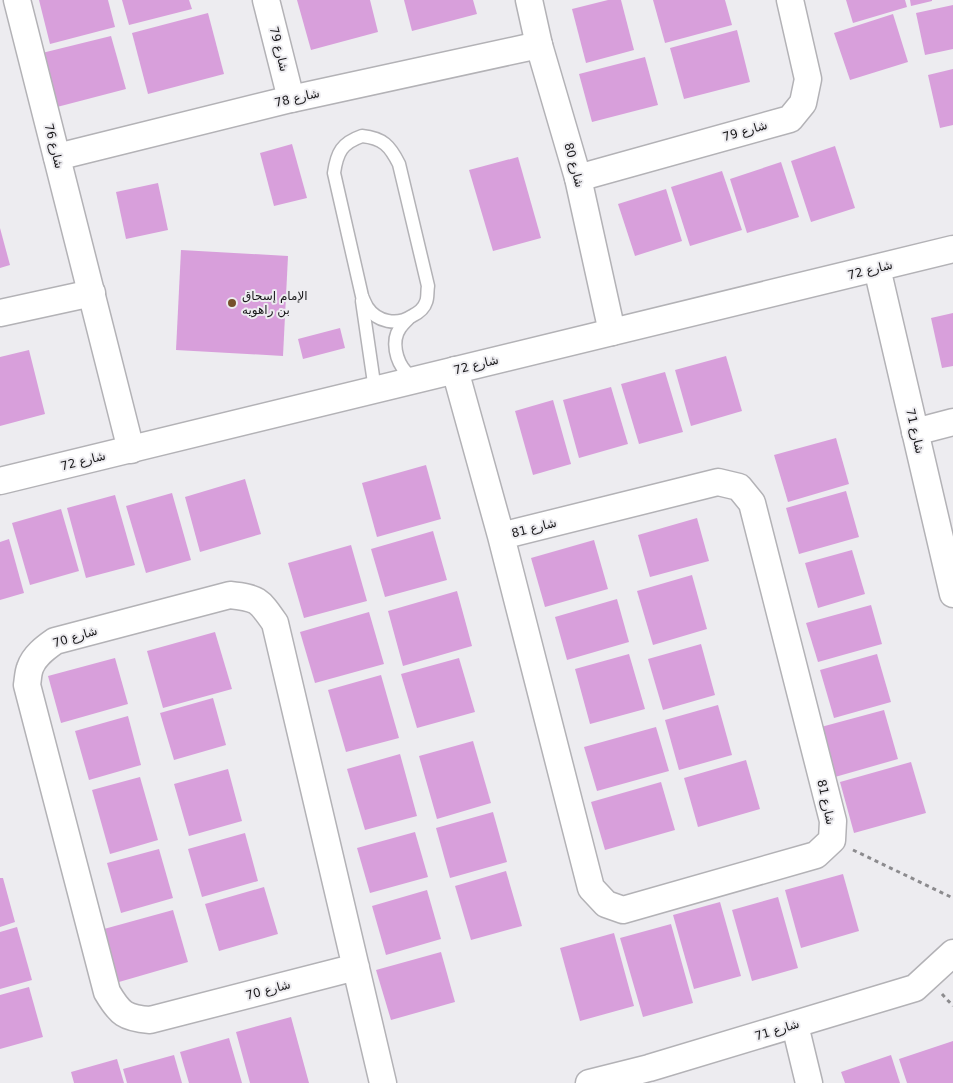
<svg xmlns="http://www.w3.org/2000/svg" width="953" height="1083" viewBox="0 0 953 1083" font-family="'DejaVu Sans','Noto Naskh Arabic',sans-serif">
<rect width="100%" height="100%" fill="#edecf0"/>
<g fill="#d89fdb">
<polygon points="39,0 108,0 115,27 50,44"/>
<polygon points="122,0 189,0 192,9 129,25"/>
<polygon points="297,0 370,0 378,32 311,50"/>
<polygon points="404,0 473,0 477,14 412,31"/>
<polygon points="608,0 621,0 634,50 586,63 572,9"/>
<polygon points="653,0 725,0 732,25 665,43"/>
<polygon points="846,0 905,0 907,7 853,23"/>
<polygon points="910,0 932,0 932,1 911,6"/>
<polygon points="953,5 953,49 925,55 916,13"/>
<polygon points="208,13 224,74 148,94 132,33"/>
<polygon points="893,14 908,62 850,80 834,33"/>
<polygon points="737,30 750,82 684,99 670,48"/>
<polygon points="111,36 126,89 57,107 42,53"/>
<polygon points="645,57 658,105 592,122 579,74"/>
<polygon points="953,69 953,125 940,128 928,75"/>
<polygon points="292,144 307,198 274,206 260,153"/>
<polygon points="835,146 855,208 811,222 791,161"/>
<polygon points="518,157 541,238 493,251 469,170"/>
<polygon points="781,162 799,217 747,233 730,179"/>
<polygon points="722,171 742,230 690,246 671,187"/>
<polygon points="158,183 168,230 126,239 116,192"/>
<polygon points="666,189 682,241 635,256 618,204"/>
<polygon points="0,228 10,265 0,268"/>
<polygon points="181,250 288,256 283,356 176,350"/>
<polygon points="953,313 953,366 942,368 931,318"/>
<polygon points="340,328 345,348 303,359 298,339"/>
<polygon points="29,350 45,414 0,426 0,357"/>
<polygon points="726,356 742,411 691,426 675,370"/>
<polygon points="665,372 683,432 639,444 621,384"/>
<polygon points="611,387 628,444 579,458 563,400"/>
<polygon points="553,400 571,464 533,475 515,411"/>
<polygon points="836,438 849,484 788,502 774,455"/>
<polygon points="426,465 441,519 377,537 362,483"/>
<polygon points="245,479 261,534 200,552 185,497"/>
<polygon points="846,491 859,537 799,554 786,508"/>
<polygon points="172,493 191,560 146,573 126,506"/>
<polygon points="115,495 135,565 86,578 67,508"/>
<polygon points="61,509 79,571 30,585 12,523"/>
<polygon points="697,518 709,561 650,577 638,535"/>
<polygon points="433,531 447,580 385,597 371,549"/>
<polygon points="9,539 24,593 0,600 0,542"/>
<polygon points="594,540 608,589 545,607 531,558"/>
<polygon points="351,545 367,601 304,618 288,563"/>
<polygon points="852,550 865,594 818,608 805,563"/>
<polygon points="692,575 707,629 653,645 637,591"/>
<polygon points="457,591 472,646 403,666 388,611"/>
<polygon points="617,599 629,642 567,660 555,617"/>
<polygon points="871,605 882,644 818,662 806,623"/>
<polygon points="369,612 384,664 315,683 300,632"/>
<polygon points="215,632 232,689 163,708 147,651"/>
<polygon points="701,644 715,695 663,710 648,659"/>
<polygon points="629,654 645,709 590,724 575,669"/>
<polygon points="877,654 891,702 834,718 820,670"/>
<polygon points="115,658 128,704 61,723 48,676"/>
<polygon points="459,658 475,712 417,728 401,674"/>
<polygon points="381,675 399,738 346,752 328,690"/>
<polygon points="213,698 226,745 174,760 160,713"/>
<polygon points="718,705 732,755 679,770 665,720"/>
<polygon points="884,710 898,759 835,777 821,727"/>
<polygon points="128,716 141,765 89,780 75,731"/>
<polygon points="656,727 669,771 597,791 584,747"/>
<polygon points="473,741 491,803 437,819 419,756"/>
<polygon points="400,754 417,816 365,830 347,769"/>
<polygon points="746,760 760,809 698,827 684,778"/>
<polygon points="911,762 926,813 854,833 840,782"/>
<polygon points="228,769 242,821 189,836 174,784"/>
<polygon points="140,777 158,840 110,854 92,790"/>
<polygon points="661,782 675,830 605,850 591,802"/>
<polygon points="493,812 507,862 450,878 436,828"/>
<polygon points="415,832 428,877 370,893 357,848"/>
<polygon points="245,833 258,881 202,897 188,849"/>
<polygon points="159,849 173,898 121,913 107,863"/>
<polygon points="506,871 522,926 471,940 455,886"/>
<polygon points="843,874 859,931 801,948 785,890"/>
<polygon points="0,878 3,878 15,922 0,927"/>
<polygon points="264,887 278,934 219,951 205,904"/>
<polygon points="427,890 441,939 386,955 372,906"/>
<polygon points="778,897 798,968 752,981 732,910"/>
<polygon points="720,902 741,976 694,989 673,915"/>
<polygon points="173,910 188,962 119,982 104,929"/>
<polygon points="671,924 693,1003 643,1017 620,938"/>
<polygon points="17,927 32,980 0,989 0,932"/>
<polygon points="614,933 634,1006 580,1021 560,948"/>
<polygon points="441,952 455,1002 391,1020 376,970"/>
<polygon points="29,987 43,1037 0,1049 0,995"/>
<polygon points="291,1017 309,1083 250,1083 236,1032"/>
<polygon points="229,1038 242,1083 189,1083 180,1052"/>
<polygon points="953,1041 953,1083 907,1083 899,1059"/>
<polygon points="174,1055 182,1083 127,1083 123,1069"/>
<polygon points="891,1055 900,1083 845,1083 841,1072"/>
<polygon points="117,1059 124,1083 74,1083 71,1072"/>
</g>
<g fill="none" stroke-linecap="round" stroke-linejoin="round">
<g stroke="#b3b2b6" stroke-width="15">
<g id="service">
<path d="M362 136C383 138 390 146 399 164L428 286C427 291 428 298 426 302 424 309 418 313 412 316 397 326 377 322 367 307 365 303 363 299 362 296L334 173C337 152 342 143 362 136Z"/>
<polyline points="362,301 375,390"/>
<path d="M408 319C405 322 402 325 400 328 391 341 396 361 406 372 409 375 413 377 416 379"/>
</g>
</g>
<g stroke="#b3b2b6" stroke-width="29">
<g id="minor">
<polyline points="17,0 131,450"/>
<polyline points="266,0 291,99"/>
<polyline points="529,0 539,45 578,178 612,332"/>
<polyline points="57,157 291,99 539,45"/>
<polyline points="578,178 790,119 803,103 808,79 790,0"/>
<polyline points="877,268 953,594"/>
<polyline points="0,313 92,293"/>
<polyline points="455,370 501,536 591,888 606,904 623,910 816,855 832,840 833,821 752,503 739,487 718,482 501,536"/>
<polyline points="915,432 953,422"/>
<polyline points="0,481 953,249"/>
<path d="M356 967 150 1020C125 1018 120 1014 107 992L27 685C28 679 28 673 30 668 34 656 45 648 55 641L230 595C258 598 259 600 275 623L383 1083"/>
<polyline points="795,1025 809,1083"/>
<polyline points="589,1083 649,1068 915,988 953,953"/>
</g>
</g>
<g stroke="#8c8b8e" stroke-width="3" stroke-dasharray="4 4" stroke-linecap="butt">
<polyline points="853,850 953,898"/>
<polyline points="942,994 953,1006"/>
</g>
<use href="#service" stroke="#fff" stroke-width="12"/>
<use href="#minor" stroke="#fff" stroke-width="26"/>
</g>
<circle fill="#76502c" stroke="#edecf0" stroke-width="2" cx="232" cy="303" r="5"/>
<g text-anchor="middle" stroke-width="4" stroke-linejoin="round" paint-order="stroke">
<g font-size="12" fill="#1a191b" stroke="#edecf0">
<text transform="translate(279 49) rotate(76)" y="4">شارع 79</text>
<text transform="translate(297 98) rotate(-13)" y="4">شارع 78</text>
<text transform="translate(745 131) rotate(-16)" y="4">شارع 79</text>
<text transform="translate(54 146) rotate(76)" y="4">شارع 76</text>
<text transform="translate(574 165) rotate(75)" y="4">شارع 80</text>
<text transform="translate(870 270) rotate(-14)" y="4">شارع 72</text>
<text transform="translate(476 365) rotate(-14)" y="4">شارع 72</text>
<text transform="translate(915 431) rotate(77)" y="4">شارع 71</text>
<text transform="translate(83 461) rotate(-14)" y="4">شارع 72</text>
<text transform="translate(534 528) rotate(-14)" y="4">شارع 81</text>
<text transform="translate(75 637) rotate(-17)" y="4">شارع 70</text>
<text transform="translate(826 802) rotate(78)" y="4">شارع 81</text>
<text transform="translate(268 990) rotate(-15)" y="4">شارع 70</text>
<text transform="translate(777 1030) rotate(-17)" y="4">شارع 71</text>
</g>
<g font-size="12" fill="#1a191b" stroke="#edecf0" text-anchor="start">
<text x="242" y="300">الإمام إسحاق<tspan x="242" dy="14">بن راهويه</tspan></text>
</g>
</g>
</svg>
